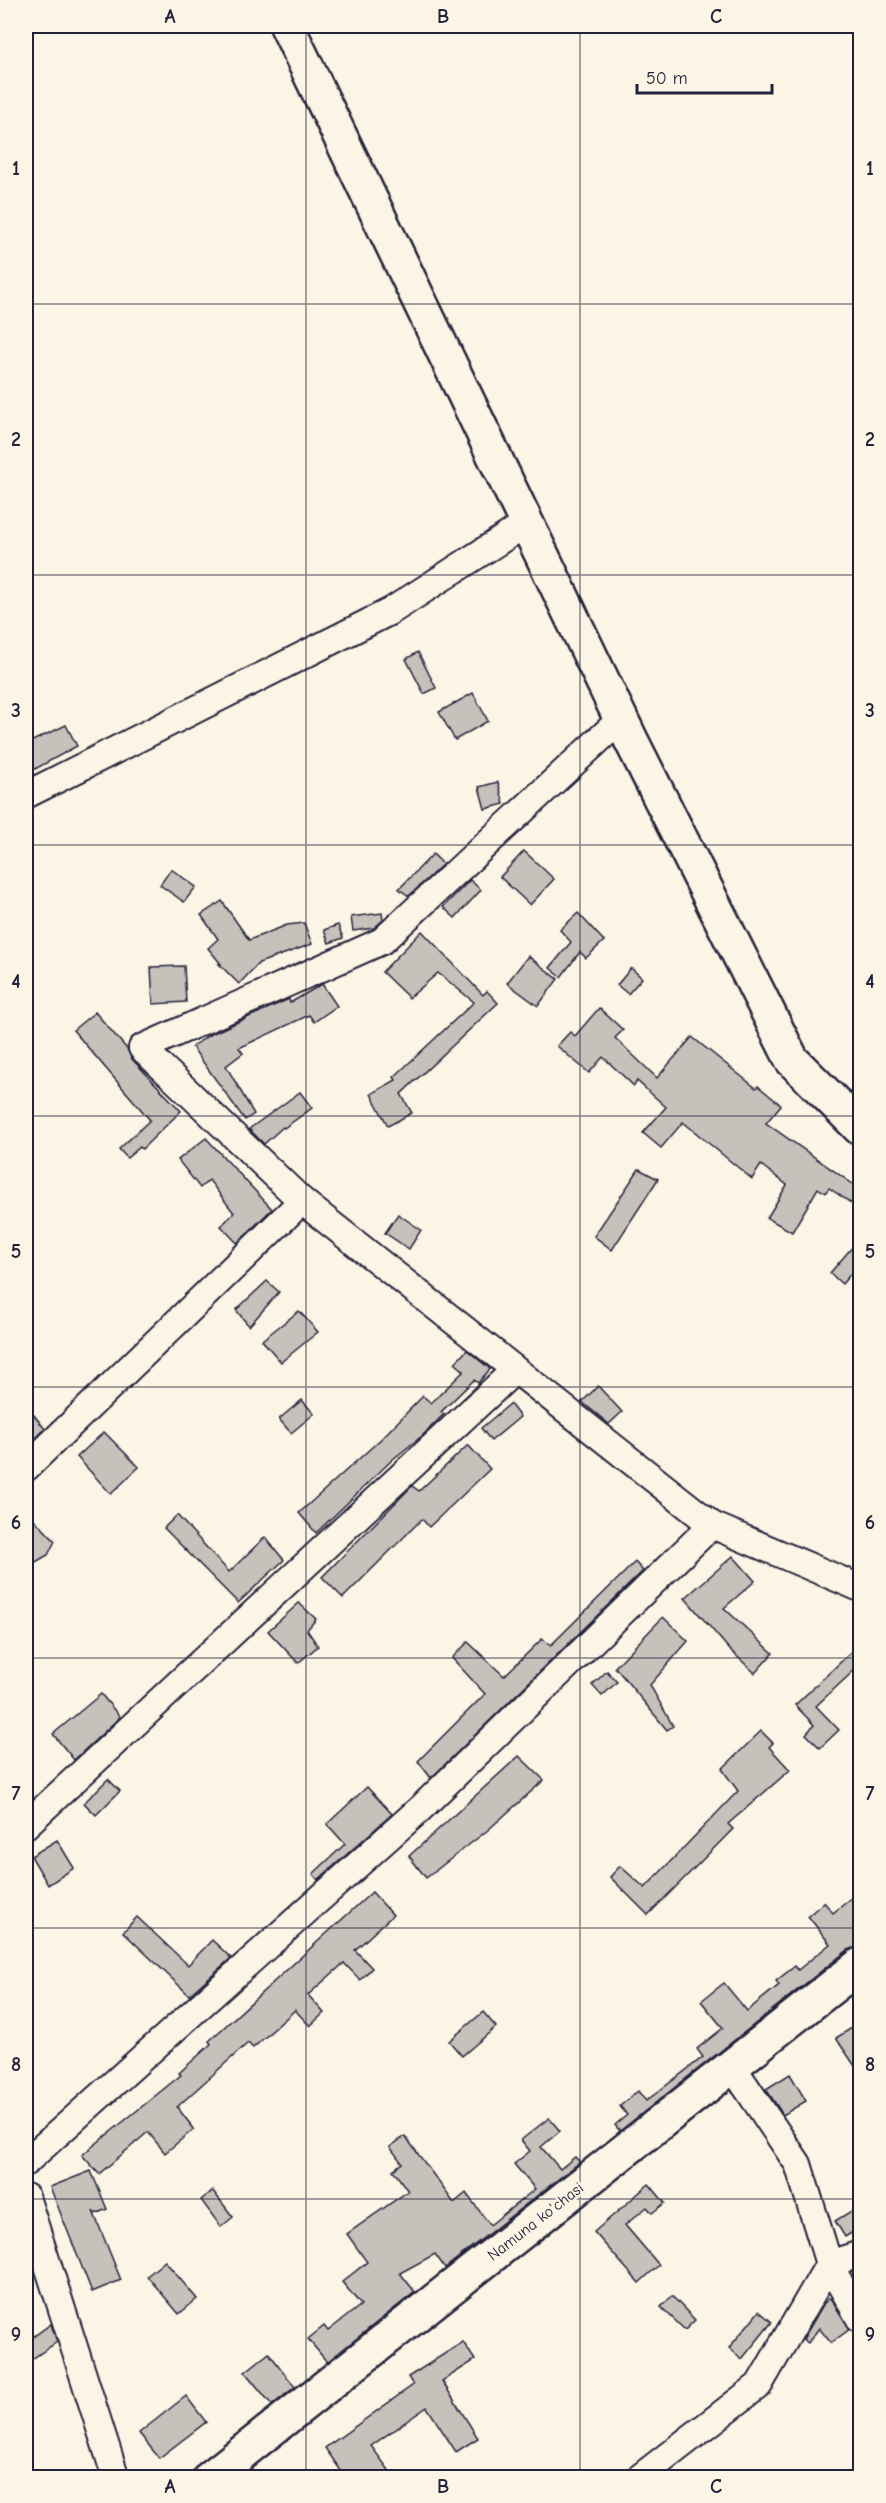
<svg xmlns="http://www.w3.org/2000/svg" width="886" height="2503" viewBox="0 0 886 2503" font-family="'Comic Neue',sans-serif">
<rect width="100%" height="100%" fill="#fcf5e5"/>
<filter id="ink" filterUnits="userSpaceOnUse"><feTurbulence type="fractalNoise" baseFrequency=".0167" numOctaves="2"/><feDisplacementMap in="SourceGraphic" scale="12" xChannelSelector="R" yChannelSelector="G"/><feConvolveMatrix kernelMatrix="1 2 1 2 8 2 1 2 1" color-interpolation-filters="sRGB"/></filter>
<g filter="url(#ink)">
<g fill="#c6c1bb" stroke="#22223b" stroke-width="1.5">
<polygon points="418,652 436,688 424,694 406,659"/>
<polygon points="473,693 488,721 455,740 439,712"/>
<polygon points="66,725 77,746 26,774 26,744"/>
<polygon points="498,782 504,804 485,809 479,787"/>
<polygon points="524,851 554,879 530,905 500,877"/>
<polygon points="433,854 443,864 409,896 399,889"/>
<polygon points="171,869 196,887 184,902 160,885"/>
<polygon points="470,880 481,890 455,918 443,907"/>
<polygon points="222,901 249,940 287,925 304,923 312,944 259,963 239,984 219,964 221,964 208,948 218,939 201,915"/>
<polygon points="382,913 383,920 374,928 353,931 351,917"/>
<polygon points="578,913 604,941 586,958 580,952 561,977 550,968 571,942 560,930"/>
<polygon points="338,925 343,938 329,943 324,930"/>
<polygon points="422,931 483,995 487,991 498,1003 401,1094 412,1113 388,1126 371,1094 396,1080 394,1077 474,1002 438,973 409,998 382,972"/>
<polygon points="528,956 558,979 538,1006 507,983"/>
<polygon points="184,966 186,1002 153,1004 151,967"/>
<polygon points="631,968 642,978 628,994 617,985"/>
<polygon points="322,984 337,1006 314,1022 309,1015 239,1048 243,1053 226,1066 254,1114 245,1120 192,1047 209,1035 289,999 290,1003"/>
<polygon points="599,1008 623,1030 615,1038 657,1078 692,1037 756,1088 758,1086 781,1105 766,1123 861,1190 861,1210 829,1188 825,1193 818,1188 792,1232 767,1218 787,1185 761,1165 752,1179 683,1122 661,1148 643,1133 666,1107 637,1081 634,1086 603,1057 589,1073 557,1046 570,1032 575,1036"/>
<polygon points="95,1012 127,1049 132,1059 181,1111 142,1149 140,1147 127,1158 119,1149 150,1120 73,1030"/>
<polygon points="300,1092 312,1108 284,1128 283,1127 264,1144 249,1129"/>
<polygon points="206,1138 272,1209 237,1243 221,1226 234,1213 209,1180 200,1188 178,1160"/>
<polygon points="639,1169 658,1179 612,1250 594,1236"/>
<polygon points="398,1214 421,1230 409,1249 385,1233"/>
<polygon points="861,1237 861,1262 842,1284 830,1273"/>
<polygon points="267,1281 279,1292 249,1326 236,1310"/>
<polygon points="299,1311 318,1332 281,1362 262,1340"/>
<polygon points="467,1350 490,1369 478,1383 474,1380 441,1412 444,1414 422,1436 393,1459 316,1533 299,1513 382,1438 423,1396 431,1403 464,1371 455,1363"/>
<polygon points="598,1386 622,1412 609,1424 582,1402"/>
<polygon points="302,1400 314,1414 291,1433 279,1419"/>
<polygon points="510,1404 520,1417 491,1441 481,1428"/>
<polygon points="26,1405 45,1429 26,1448"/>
<polygon points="104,1432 139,1467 111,1494 77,1457"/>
<polygon points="468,1445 490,1469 429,1527 422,1519 343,1598 322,1577 412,1486 419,1491"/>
<polygon points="26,1511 55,1541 48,1555 32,1564 26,1558"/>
<polygon points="177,1515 229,1572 265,1537 284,1560 238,1603 164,1528"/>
<polygon points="733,1556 755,1581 724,1608 773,1653 755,1673 729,1649 685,1598"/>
<polygon points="635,1562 643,1571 431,1778 418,1761 485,1694 452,1658 468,1642 504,1676 542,1639 551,1645"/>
<polygon points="299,1603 316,1619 307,1630 318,1646 298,1663 268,1631"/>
<polygon points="663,1617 688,1641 650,1685 673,1726 667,1730 615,1667"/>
<polygon points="861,1643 861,1664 816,1706 839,1730 820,1748 806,1734 814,1725 795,1705"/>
<polygon points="607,1671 617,1682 602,1696 592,1685"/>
<polygon points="101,1694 120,1717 74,1760 53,1734"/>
<polygon points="761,1731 773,1743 769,1747 790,1770 728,1824 733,1829 648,1915 610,1877 620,1866 645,1888 738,1791 722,1769"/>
<polygon points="519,1756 544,1780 488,1830 426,1878 409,1856"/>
<polygon points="108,1779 120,1791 96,1815 84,1803"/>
<polygon points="367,1787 392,1814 318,1880 313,1874 345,1844 327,1824"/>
<polygon points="57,1840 74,1868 48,1885 31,1856"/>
<polygon points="372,1892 393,1915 355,1950 372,1968 360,1980 344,1963 308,1995 324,2013 310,2026 295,2010 253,2048 248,2043 177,2107 194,2129 165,2153 148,2132 99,2174 82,2155 181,2075 179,2073 211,2044 209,2041"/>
<polygon points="854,1896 861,1904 861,1947 848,1950 620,2131 615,2125 627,2115 620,2106 638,2091 646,2101 703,2057 697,2049 723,2028 701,2001 724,1983 747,2011 779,1985 776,1981 795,1966 798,1970 830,1944 808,1916 824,1902 833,1913"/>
<polygon points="137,1917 188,1965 212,1940 231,1958 189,1995 123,1932"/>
<polygon points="483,2012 496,2027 462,2056 449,2041"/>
<polygon points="861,2022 861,2075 836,2038"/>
<polygon points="790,2074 806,2101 783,2115 766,2089"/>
<polygon points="549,2118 560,2131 541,2147 560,2169 575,2157 580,2162 445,2268 435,2254 400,2273 415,2292 327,2362 308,2339 324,2326 328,2331 361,2305 342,2282 367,2262 347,2234 408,2191 393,2170 402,2163 390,2147 405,2136 454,2203 466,2193 490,2225 535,2189 514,2164 530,2151 521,2140"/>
<polygon points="91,2171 107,2209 95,2214 93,2211 121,2280 92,2292 50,2187"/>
<polygon points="649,2184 665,2203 652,2213 647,2207 625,2225 659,2265 639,2283 594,2232"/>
<polygon points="213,2191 233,2217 221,2227 201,2200"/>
<polygon points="861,2205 861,2227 845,2237 835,2221"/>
<polygon points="165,2261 197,2299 179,2314 147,2276"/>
<polygon points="672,2296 695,2320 685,2330 661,2307"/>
<polygon points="830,2298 850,2329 831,2343 819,2328 808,2343 803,2339 824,2303"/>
<polygon points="759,2311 772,2322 742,2359 729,2348"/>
<polygon points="51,2324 57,2342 26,2363 26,2342"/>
<polygon points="463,2342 475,2360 442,2381 478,2438 456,2452 427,2407 371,2446 389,2470 379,2478 346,2478 325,2448 413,2385 408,2377"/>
<polygon points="269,2353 295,2387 272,2405 245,2372"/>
<polygon points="186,2396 206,2422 159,2458 139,2433"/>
</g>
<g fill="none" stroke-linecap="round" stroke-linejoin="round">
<g stroke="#22223b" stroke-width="30">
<g id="minor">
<polyline points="621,719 382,941 142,1048 302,1201 712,1525 860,1588"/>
<polyline points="26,795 391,611 527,523"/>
<polyline points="26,1468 302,1201"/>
<polyline points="26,1825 515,1370"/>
<polyline points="26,2162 421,1808 712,1525"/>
<polyline points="26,2197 116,2478"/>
<polyline points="860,2254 829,2264 860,2319"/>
<polyline points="639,2478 759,2385 829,2264 798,2164 732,2066"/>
</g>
</g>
<g stroke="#22223b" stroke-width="38">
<g id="major">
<polyline points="287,26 631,740 792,1060 860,1128"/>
<polyline points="210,2478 860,1965"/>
</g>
</g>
<use href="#minor" stroke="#fcf5e5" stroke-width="26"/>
<use href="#major" stroke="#fcf5e5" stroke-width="33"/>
</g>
</g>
<path fill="none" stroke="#22223b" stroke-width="1.5" stroke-opacity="0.55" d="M306 26V2478M580 26V2478M26 304H860M26 575H860M26 845H860M26 1116H860M26 1387H860M26 1658H860M26 1928H860M26 2199H860"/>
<g text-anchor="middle" stroke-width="5" stroke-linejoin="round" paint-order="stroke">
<g font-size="16" fill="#22223b" stroke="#fcf5e5">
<text transform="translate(535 2221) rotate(-38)" y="6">Namuna ko'chasi</text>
</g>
</g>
<rect width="886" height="2503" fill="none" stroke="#fcf5e5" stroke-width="66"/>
<path d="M637 84v9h135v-9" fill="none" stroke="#22223b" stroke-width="3"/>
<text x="646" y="84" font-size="18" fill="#22223b" stroke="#fcf5e5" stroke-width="4.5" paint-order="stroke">50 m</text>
<rect x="33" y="33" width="820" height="2437" fill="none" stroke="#22223b" stroke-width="2"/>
<g font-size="20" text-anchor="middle" font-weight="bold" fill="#22223b">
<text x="170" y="23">A</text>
<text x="443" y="23">B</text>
<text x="716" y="23">C</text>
<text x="16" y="175">1</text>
<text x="870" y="175">1</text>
<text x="16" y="446">2</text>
<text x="870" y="446">2</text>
<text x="16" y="717">3</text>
<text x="870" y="717">3</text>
<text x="16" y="988">4</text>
<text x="870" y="988">4</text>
<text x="16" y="1258">5</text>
<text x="870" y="1258">5</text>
<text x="16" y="1529">6</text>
<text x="870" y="1529">6</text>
<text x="16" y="1800">7</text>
<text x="870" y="1800">7</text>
<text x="16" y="2071">8</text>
<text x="870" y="2071">8</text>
<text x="16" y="2341">9</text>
<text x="870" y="2341">9</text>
<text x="170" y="2493">A</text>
<text x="443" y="2493">B</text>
<text x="716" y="2493">C</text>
</g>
</svg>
